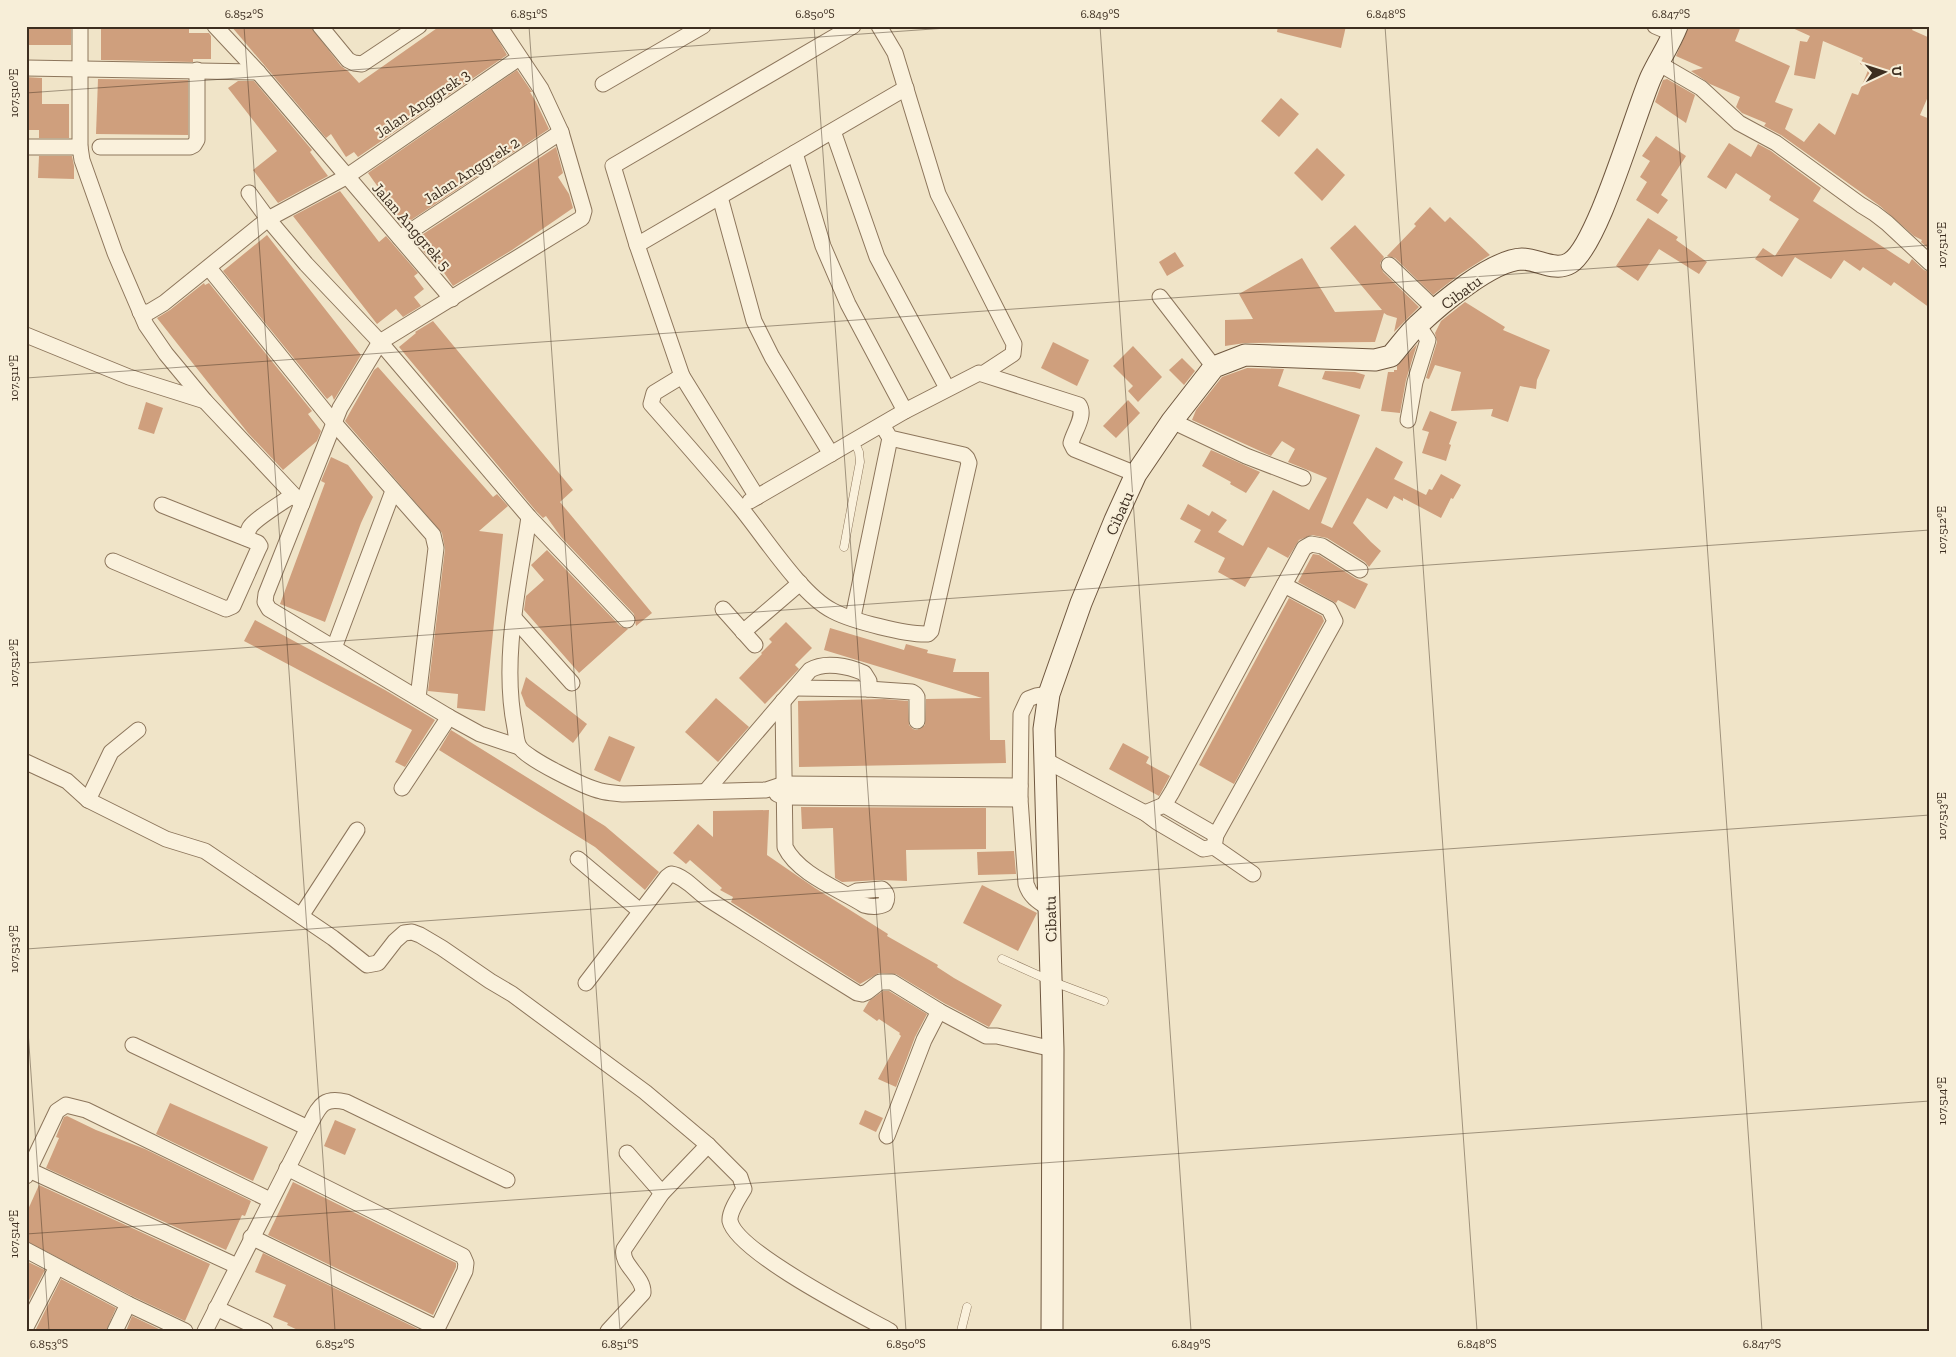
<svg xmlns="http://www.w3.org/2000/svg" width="1956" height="1357" viewBox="0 0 1956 1357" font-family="'Zilla Slab',serif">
<rect width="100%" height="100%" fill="#f0e4c8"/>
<g fill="#cf9f7d">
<rect x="26" y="26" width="45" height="19"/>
<polygon points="101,26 189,26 189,33 209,33 211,36 211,59 193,59 193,62 101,60"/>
<polygon points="231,26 310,26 341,66 348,71 359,83 440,26 490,26 507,55 358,157 354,152 346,157 331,134 326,138"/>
<polygon points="1278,26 1346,26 1341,48 1277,32"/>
<polygon points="1689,26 1741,26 1735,41 1790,66 1775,102 1793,109 1785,129 1804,142 1819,123 1835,135 1852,93 1858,95 1869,68 1860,64 1863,58 1823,41 1815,79 1794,75 1800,41 1807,42 1810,36 1788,26 1914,26 1912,30 1930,38 1930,92 1920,115 1930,119 1930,250 1921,242 1922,240 1914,236 1880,206 1781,135 1764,126 1766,123 1742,113 1736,107 1740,97 1710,84 1691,71 1703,68 1676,56"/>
<polygon points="517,70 532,92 530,92 536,102 549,129 402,226 383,204 388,201 368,173"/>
<polygon points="26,77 42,78 42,104 69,104 69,138 39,138 39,130 26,130"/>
<polygon points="98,79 188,80 188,135 96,134"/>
<polygon points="1667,79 1695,95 1686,123 1655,102 1663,80"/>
<polygon points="238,81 254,81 312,150 310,152 328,176 278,203 253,170 277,151 228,88"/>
<polygon points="1281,98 1299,114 1279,137 1261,121"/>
<polygon points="1656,136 1686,156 1661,195 1668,200 1658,214 1636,200 1647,182 1640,177 1650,161 1642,156"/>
<polygon points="1729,143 1751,157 1758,144 1771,151 1821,188 1813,201 1909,264 1912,259 1924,270 1930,272 1930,308 1894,282 1891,286 1863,267 1860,271 1844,260 1831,279 1795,257 1782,277 1755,259 1763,248 1775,256 1799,219 1769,200 1771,196 1736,173 1726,189 1707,177"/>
<polygon points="556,147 563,173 558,177 569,194 573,208 512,250 453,286 436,261 433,263 414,240"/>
<polygon points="1317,148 1345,175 1322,201 1294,173"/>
<polygon points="39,156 72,156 74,166 74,179 38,178"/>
<polygon points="340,191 379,242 386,236 418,273 414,276 424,289 414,297 421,306 403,317 396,309 377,324 293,216"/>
<polygon points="1430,207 1445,222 1450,217 1490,255 1460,274 1433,295 1395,258 1387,256 1416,226 1414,224"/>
<polygon points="1648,218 1678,237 1676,240 1707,262 1699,274 1659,249 1638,281 1616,266"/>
<polygon points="1355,225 1384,257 1380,263 1383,272 1419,307 1394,332 1397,318 1387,315 1384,313 1375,342 1245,343 1225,346 1225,320 1253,319 1239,294 1302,258 1335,312 1382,310 1330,248"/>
<polygon points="267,235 361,355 334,400 332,395 327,399 223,271"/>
<polygon points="1175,252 1184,266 1167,276 1159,262"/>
<polygon points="204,283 205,285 209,283 312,411 308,414 321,431 317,441 283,470 248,433 157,318 170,310"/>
<polygon points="1465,302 1505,327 1503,330 1550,350 1537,380 1536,389 1520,386 1508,422 1491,416 1493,409 1451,411 1461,372 1435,365 1429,379 1426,378 1437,342 1435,333 1441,321"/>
<polygon points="433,321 573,490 560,502 652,613 636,626 634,614 561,537 546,516 543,518 536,511 399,347 416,333 415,332"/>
<polygon points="1053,342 1089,360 1077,386 1041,368"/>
<polygon points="1417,344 1406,380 1400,413 1381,411 1388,372 1394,372 1394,370 1397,370 1397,366"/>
<polygon points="1133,346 1162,377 1138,402 1128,391 1133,386 1113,366"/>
<polygon points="1182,358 1195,371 1184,385 1169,370"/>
<polygon points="378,367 493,497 497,494 508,506 479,531 503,534 485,711 457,708 458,694 428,691 445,549 442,533 345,421 374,370"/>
<polygon points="1247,368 1284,369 1278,386 1360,415 1321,523 1332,528 1376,447 1403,462 1394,479 1426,495 1429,489 1432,490 1441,474 1461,485 1453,499 1451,498 1441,518 1403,498 1403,501 1394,496 1387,509 1367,498 1353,523 1371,542 1381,551 1369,567 1365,562 1327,538 1312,535 1299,540 1288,558 1268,547 1245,587 1218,572 1225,558 1194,542 1201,530 1180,519 1188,504 1209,516 1212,511 1227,520 1218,532 1243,546 1273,490 1309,510 1327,478 1288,462 1295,449 1282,441 1271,456 1192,420 1196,410 1222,377"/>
<polygon points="1325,371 1355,372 1365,375 1360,389 1322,379"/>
<polygon points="1128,400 1140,413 1116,438 1103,426"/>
<polygon points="146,402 163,408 154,434 138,429"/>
<polygon points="1430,411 1457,422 1449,444 1451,445 1446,461 1422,453 1429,432 1422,430"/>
<polygon points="1211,450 1260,472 1246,493 1230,484 1231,482 1202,466"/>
<polygon points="331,457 348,465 373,497 361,523 325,622 280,604 325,483 321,481"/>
<polygon points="547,550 620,626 628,629 579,673 524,610 526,596 544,580 531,565"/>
<polygon points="1313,554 1319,555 1355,578 1368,584 1355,609 1338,600 1336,603 1298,582"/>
<polygon points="1289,598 1322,616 1324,621 1234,784 1199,765"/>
<polygon points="255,620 385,690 435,720 405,767 395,762 412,730 244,641"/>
<polygon points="786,622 812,648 795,665 799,669 765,704 739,678 762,654 761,653 772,642 769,639"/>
<polygon points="830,628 904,650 906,644 928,650 927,653 956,659 953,672 989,672 990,740 1005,740 1006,763 799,767 798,701 884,699 908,701 909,725 913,729 917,730 925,725 926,699 982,698 824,650"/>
<polygon points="526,677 587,724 573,743 526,706 521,693"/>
<polygon points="716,698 749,727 718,762 685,732"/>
<polygon points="451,730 605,826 659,872 645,890 595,847 439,750"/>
<polygon points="609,736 635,747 620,782 594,770"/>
<polygon points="1123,743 1149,757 1146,763 1170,776 1159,796 1109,769"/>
<polygon points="801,807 986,808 986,849 906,850 907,881 881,880 842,882 835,878 833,828 802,829"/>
<polygon points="769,810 767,855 815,888 888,934 887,936 938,965 937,967 954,978 1002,1005 989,1027 944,1003 896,974 879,973 860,984 731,902 733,897 720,890 722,888 690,860 686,864 673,853 698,824 713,837 713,811"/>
<polygon points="1014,851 1016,874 978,875 977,852"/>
<polygon points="982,885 1037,913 1018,951 963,923"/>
<polygon points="883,991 889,991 927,1014 915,1037 896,1087 878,1079 901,1036 899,1034 900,1033 879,1019 877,1021 863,1011 869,1001"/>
<polygon points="170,1103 268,1147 253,1181 156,1134"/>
<polygon points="865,1110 883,1118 876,1132 859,1124"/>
<polygon points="67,1116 96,1130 145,1149 251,1201 245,1216 242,1215 226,1250 46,1168 59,1138 56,1137 64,1117"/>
<polygon points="335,1120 356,1129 345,1155 324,1146"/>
<polygon points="293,1182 456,1263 456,1267 433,1315 268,1235"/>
<polygon points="39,1185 210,1264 185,1321 132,1296 26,1241 26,1214"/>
<polygon points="263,1253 418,1329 417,1331 300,1331 287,1325 288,1323 273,1317 286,1285 255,1272"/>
<polygon points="26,1261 45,1270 26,1306"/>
<polygon points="61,1279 116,1308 106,1331 35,1331"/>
<polygon points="132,1316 163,1331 126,1331"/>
</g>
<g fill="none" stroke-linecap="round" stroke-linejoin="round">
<g stroke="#8d765c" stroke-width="9">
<g id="lane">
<polyline points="844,547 860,462 859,452 854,441"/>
<polyline points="1002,959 1051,981 1104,1001"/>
<polyline points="961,1331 967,1307"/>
</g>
</g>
<g stroke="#8d765c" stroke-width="17">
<g id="street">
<polyline points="80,26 80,147 82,160 115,253 146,325 166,354 205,401 302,504"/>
<polyline points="215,26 258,72 452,299"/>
<polyline points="320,26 348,60 354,63 362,64 419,26"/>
<polyline points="499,26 541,89 561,132 584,211 582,218 380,342 340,408 266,594 265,602 269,609 449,717 480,734 519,747"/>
<polyline points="879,26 895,53 938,194 1014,344 1013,354 984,373"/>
<polyline points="1655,26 1674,34"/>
<polyline points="1658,63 1701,88 1739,123 1776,143 1861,205 1874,213 1887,223 1930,263"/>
<polyline points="26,68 258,72"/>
<polyline points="603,84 703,26"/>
<polyline points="833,131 877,257 947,388"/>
<polyline points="26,147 80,147"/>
<polyline points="100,147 190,147 194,145 197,140 197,70"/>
<polyline points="795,153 823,246 848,304 905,411"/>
<polyline points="249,193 268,219 306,264 380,342 529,517 627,620"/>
<polyline points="720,197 754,321 772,357 831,454"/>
<polyline points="400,238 561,132"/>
<polyline points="637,245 906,88"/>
<polyline points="1389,265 1436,310"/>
<polyline points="209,268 335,424 433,535 436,548 418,698"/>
<polyline points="1160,297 1214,367"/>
<polyline points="140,312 149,312 164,303 268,219 346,177 519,58"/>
<polyline points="26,335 129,377 205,401"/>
<path d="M682 376 654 393 651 404C681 438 711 472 740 507 764 536 801 595 833 611 852 621 907 635 928 634L931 631 969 463 967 458 964 455 890 438 882 425"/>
<polyline points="1408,420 1415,382 1428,340 1418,325"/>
<polyline points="1172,421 1246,456 1303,478"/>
<polyline points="757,497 682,376 637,245 613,166 853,26"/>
<path d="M750 501 905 411 979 373 1079 405C1086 416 1074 431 1071 443L1074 449 1136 474"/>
<path d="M529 517C519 585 501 659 515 728 516 733 516 741 519 746 524 758 587 788 601 791 608 793 616 793 623 794L766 790 784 784 1020 786"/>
<path d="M246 538C247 535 248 530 250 527 256 518 283 502 293 495"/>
<polyline points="113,561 226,609 233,606 258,550 260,546 258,543 162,505"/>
<polyline points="723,609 755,645"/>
<polyline points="853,617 890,438"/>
<polyline points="514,618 572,683"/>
<polyline points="743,632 800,583"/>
<polyline points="334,648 393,491"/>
<polyline points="795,688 868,689 912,692 915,694 917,697 917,721"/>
<path d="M1049 694 1036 696 1028 699 1021 714 1020 799 1026 884C1030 897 1039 902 1050 909"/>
<path d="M783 701 785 847C798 874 839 889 864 905 871 907 879 907 885 904 888 898 887 893 882 889L857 891 849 895"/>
<polyline points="1045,760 1145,813 1157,822 1203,849 1214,847 1253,874"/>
<path d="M26 762 67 781 88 800 166 839 205 851 333 938 367 965 378 963 395 941 404 933 412 932 420 935 442 948 490 981 512 994 645 1092 708 1145 740 1177 744 1189C739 1197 729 1212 730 1221 737 1252 859 1314 890 1331"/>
<polyline points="402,788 449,717"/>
<path d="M706 791 810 670C825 661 848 666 864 673L869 681 868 689"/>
<polyline points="777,794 784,797 1020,799"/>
<polyline points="88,800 111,752 138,730"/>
<polyline points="1164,805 1216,835"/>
<polyline points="1145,813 1164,805 1172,792 1304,548 1311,544 1322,546 1360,570"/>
<polyline points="1214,847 1216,835 1335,621 1329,609 1284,585"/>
<polyline points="578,859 640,911"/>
<polyline points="301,916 357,830"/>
<path d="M586 983 667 877 671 874C685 876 697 892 708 899 758 931 807 962 857 993L862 994 867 992 880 982H892L939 1011 986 1036H997L1053 1049"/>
<polyline points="133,1045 308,1128"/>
<polyline points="887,1136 924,1040 939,1011"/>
<polyline points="627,1153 662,1193"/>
<polyline points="287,1168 463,1256 466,1263 465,1271 436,1331"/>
<polyline points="29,1170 237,1266"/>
<polyline points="26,1176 57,1111 66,1105 86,1110 270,1200"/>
<polyline points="251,1237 437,1328"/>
<polyline points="26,1250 128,1304 185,1331"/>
<polyline points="216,1308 265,1331"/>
<polyline points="26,1327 57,1267"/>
<polyline points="115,1331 128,1304"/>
<path d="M205 1331 308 1128C319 1108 321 1096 346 1102L507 1180"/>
<path d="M608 1331 643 1293C644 1276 620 1265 624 1249L662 1193 708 1145"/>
</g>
</g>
<g stroke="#6f573f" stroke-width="23">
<path id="secondary" d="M1052 1331 1053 1049 1044 729 1049 694 1081 603 1115 520 1136 474 1172 421 1214 367 1245 355 1375 360 1391 356C1400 346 1408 334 1418 325 1440 304 1492 260 1522 259 1538 259 1555 272 1570 263 1598 246 1635 113 1651 77 1659 60 1670 44 1677 26"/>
</g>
<use href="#lane" stroke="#faf1dc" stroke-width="8"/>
<use href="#street" stroke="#faf1dc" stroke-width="15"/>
<use href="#secondary" stroke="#faf1dc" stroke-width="21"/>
</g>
<path fill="none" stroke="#3d2e20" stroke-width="1" stroke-opacity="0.45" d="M244 26 335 1331M529 26 620 1331M814 26 906 1331M1100 26 1191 1331M1385 26 1477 1331M1671 26 1762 1331M26 93 975 26M26 378 1930 245M26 663 1930 530M26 949 1930 815M26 1002 49 1331M26 1234 1930 1101"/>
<g text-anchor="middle" stroke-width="4" stroke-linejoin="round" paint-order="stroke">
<g font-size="16" fill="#3d2e20" stroke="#f7eed8">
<text transform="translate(422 103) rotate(-34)" y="6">Jalan Anggrek 3</text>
<text transform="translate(471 170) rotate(-33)" y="6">Jalan Anggrek 2</text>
<text transform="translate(412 226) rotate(49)" y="6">Jalan Anggrek 5</text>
<text transform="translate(1461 292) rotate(-36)" y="6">Cibatu</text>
<text transform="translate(1119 513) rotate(-66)" y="6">Cibatu</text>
<text transform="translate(1050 919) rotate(-91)" y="6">Cibatu</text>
</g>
</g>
<rect width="1956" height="1357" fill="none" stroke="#f7eed8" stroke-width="55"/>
<g transform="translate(1884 72) rotate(86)" stroke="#f7eed8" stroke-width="4" paint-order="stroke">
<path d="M0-4L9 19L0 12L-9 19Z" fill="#3d2e20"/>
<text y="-8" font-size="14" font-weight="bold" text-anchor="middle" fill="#3d2e20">U</text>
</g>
<rect x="28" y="28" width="1900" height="1302" fill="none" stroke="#3d2e20" stroke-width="2"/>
<g font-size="12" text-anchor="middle" fill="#3d2e20">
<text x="244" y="18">6.852°S</text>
<text x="529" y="18">6.851°S</text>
<text x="815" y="18">6.850°S</text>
<text x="1100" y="18">6.849°S</text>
<text x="1386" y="18">6.848°S</text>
<text x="1671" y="18">6.847°S</text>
<text transform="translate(14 93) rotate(-90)" y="4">107.510°E</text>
<text transform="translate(1942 245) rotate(-90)" y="4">107.511°E</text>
<text transform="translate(14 378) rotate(-90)" y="4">107.511°E</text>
<text transform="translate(1942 530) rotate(-90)" y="4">107.512°E</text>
<text transform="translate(14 663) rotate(-90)" y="4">107.512°E</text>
<text transform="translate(1942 816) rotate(-90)" y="4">107.513°E</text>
<text transform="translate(14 949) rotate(-90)" y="4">107.513°E</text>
<text transform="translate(1942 1101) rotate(-90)" y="4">107.514°E</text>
<text transform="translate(14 1234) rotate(-90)" y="4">107.514°E</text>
<text x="49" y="1348">6.853°S</text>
<text x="335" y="1348">6.852°S</text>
<text x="620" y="1348">6.851°S</text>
<text x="906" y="1348">6.850°S</text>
<text x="1191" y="1348">6.849°S</text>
<text x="1477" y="1348">6.848°S</text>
<text x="1762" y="1348">6.847°S</text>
</g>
</svg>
